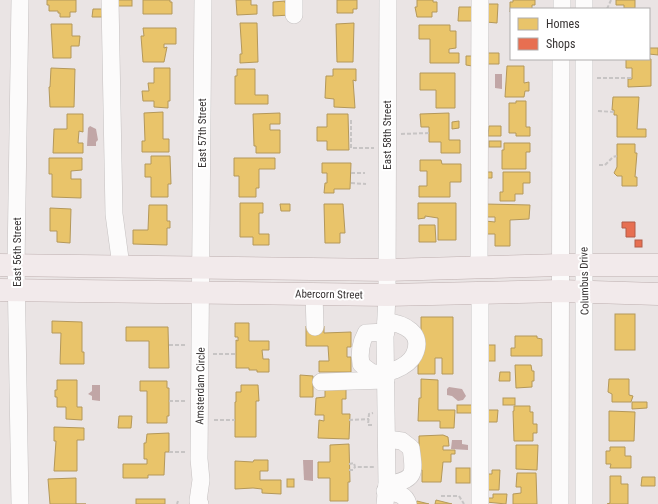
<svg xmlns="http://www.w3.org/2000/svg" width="658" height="504" viewBox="0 0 658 504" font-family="'Roboto Condensed',sans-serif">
<rect width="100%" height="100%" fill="#eae4e4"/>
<g fill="#c1a6a6">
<polygon points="495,74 502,74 502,89 495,88"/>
<polygon points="90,126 96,129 98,140 96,142 96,146 87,146 88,128"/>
<polygon points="92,385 100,385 100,401 92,400 92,396 88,394 92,391"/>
<polygon points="449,387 462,389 466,396 463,400 458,401 452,396 447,395 447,389"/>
<polygon points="452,440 462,440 462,444 468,445 468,450 451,449"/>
<polygon points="303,460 313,460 313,481 304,480"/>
</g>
<g fill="#e9c46a" stroke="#b4985a">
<polygon points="47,0 76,0 76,12 70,12 70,17 60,17 60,13 58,13 58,11 49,11 49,5 47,5"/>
<rect x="116" y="0" width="16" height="6"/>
<polygon points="143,0 170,0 170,2 172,2 172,14 143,14"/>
<polygon points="236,0 251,0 251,5 257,5 257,14 237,15"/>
<polygon points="337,0 357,0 357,9 353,9 353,13 337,13"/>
<polygon points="417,0 433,0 433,2 437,2 437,12 432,12 432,17 417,17 415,7 417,7"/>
<polygon points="513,0 535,0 535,5 532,5 532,9 511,9 510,12 510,2 513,2"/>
<polygon points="616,0 635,0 635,8 624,8 624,5 616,5"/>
<polygon points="285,1 285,3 290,3 290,15 273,16 273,2"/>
<polygon points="486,4 498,4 497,23 486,22"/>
<polygon points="459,7 473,7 473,21 458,21"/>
<polygon points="93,9 105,9 105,17 92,17"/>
<polygon points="240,23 257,23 258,62 240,63 240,54 242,54"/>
<polygon points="354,23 353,62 337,62 336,24"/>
<polygon points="51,24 72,24 72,36 80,36 79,46 71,46 71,58 53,58"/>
<polygon points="419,25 450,25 450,31 456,31 456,48 449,49 449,53 459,53 459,63 430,63 430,39 419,39"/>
<polygon points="143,28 176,28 176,44 164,44 164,48 167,47 164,62 143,62 141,36 144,36"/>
<polygon points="649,48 658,48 658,55 649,54"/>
<polygon points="486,53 499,53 499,64 485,64"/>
<polygon points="466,56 472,56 472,66 466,65"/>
<polygon points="626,59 651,59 651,86 628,87 628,79 632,79 632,68 626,68"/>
<polygon points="507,66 524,66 524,83 529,82 529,91 525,91 524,97 505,97"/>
<polygon points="51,68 75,69 74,107 50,107 49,87 50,87"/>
<polygon points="154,68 170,68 170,101 168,101 168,108 154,107 154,101 143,101 142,91 149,91 148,83 154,83"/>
<polygon points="237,69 255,69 255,95 268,95 268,104 235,104 235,76 237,76"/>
<polygon points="333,69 356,69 356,81 353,80 355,108 334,107 334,99 325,98 326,76 333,76"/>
<polygon points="420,73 455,73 455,108 436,108 436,90 420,90"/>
<polygon points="613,97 639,97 637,129 646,129 646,137 617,137 617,115 614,115 614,110 612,110"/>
<polygon points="516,101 526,101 526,127 530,127 530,136 516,136 516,133 509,133 509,103 516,103"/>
<polygon points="163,112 163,139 169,139 169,152 142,152 142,141 145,141 144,113"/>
<polygon points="280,113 280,124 270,124 270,130 280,130 280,153 256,153 256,146 254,146 253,114"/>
<polygon points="449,113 449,140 460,140 460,153 441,153 441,142 429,142 429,127 421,127 420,114"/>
<polygon points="67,114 83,114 83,132 79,131 78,143 83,143 83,153 53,153 54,129 67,129"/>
<polygon points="327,114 348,114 349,150 327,150 327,141 317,141 317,127 327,127"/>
<polygon points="459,121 459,128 452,129 452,122"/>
<polygon points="489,126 501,126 501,136 488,136"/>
<rect x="489" y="141" width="12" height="6"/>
<polygon points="504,143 530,143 530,152 526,152 526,169 502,169 502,150 504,150"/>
<polygon points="617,144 635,144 635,153 637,153 635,177 637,177 637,186 622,186 622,176 617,176 614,173 617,167"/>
<polygon points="151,156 170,156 171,184 168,184 168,197 151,197 151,177 145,177 145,164 151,164"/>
<polygon points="49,158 82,158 82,170 71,171 71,179 81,179 81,198 52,197 52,174 49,174"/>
<polygon points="234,158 275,158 275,169 259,169 259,188 256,188 256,197 239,197 239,176 234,176"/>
<polygon points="420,160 441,160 442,164 461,164 461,182 450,182 450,197 419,197 419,186 427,186 427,171 420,171"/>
<polygon points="322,163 351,163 350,189 334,189 334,193 324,193 325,183 327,183 327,173 322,173"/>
<polygon points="486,172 492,172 492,178 487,178"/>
<polygon points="503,172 530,172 530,183 523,183 523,194 515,194 515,201 500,201 500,192 503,192"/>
<polygon points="240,203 263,203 263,213 259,213 259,234 269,234 269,245 253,245 253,237 240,237"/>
<polygon points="418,203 456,203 456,240 438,240 438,218 425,216 425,218 418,219"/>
<polygon points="280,204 290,204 290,211 281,211"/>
<polygon points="324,204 343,204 345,233 340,233 340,243 325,243"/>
<polygon points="485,204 530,205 529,219 510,220 510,246 495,246 495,234 485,234 485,221 495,222 495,217 485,217"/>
<polygon points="149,205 167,205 167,221 170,221 170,228 167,228 167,245 133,244 133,230 148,230"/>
<polygon points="50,208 71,209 70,243 57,242 57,231 50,231"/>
<polygon points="419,225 435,225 436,242 419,242"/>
<rect x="615" y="314" width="20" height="36"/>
<polygon points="421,317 453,317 453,374 442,374 442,358 435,358 435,374 418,374 418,358 421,358"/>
<polygon points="52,321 82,322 82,352 84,352 84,364 60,364 61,333 52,333"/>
<polygon points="235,323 249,323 249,341 269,341 269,350 262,350 263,359 269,359 269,372 257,372 257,370 249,370 249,368 236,368 236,340 238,341 238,337 235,337"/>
<polygon points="306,326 324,326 324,333 351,332 351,347 347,347 347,357 351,357 351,372 319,372 319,361 329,361 328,346 306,346"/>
<polygon points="126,327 168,327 169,368 149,368 149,341 126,341"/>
<polygon points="515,336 537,336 537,338 542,339 542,356 511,356 511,348 515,348"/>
<rect x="484" y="345" width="11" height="16"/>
<polygon points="515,365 531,365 532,371 534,371 534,381 532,381 532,387 516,388"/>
<polygon points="500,372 510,372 510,381 499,381"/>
<polygon points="300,375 313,376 313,397 300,397"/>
<polygon points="421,379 438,380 438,410 455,410 454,428 440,428 440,421 418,421 419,398 421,398"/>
<polygon points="609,379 629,379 629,395 633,396 631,402 612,402 612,394 608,392"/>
<polygon points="57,380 77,380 77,407 82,407 82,420 66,419 66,407 57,407 57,397 55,397 55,390 57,390"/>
<polygon points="140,381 167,381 167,388 169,388 169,416 167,416 167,423 147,423 147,391 140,391"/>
<polygon points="241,385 258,385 259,401 256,401 256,437 235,437 235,402 236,402 236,392 241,392"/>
<polygon points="325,385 346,385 346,399 342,399 342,414 350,414 349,439 318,438 319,420 324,421 324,415 315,415 316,398 325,397"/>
<rect x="503" y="398" width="12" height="7"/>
<polygon points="632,402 647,402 647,408 632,409"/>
<rect x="457" y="405" width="15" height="8"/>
<polygon points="514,406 530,406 530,412 533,412 533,424 537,424 537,433 533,433 533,441 514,441 513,411 514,411"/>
<polygon points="485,410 498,410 497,422 485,422"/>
<polygon points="609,411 635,412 634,441 609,441"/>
<polygon points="119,416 132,416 131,428 118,428"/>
<polygon points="54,427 84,428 84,440 77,440 77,471 54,471 56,441 54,441"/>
<polygon points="169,433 169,452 165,452 164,475 148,475 148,478 123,478 123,464 147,464 147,459 144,459 144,443 146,443 147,434"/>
<polygon points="443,435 448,437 449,446 443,446 443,450 455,450 455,454 451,454 451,462 443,462 441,482 422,482 422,470 419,470 419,436"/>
<polygon points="349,444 350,482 348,482 348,501 330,501 330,478 318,478 318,462 330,462 330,445"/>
<polygon points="516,445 538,445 537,470 516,469"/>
<polygon points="610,447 625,447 625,456 631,456 631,468 610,468 611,464 606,464 606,451 610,451"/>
<polygon points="254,460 268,460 268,471 260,471 260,480 281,480 281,494 262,493 262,489 253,488 235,489 235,461 253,462"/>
<rect x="456" y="468" width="14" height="15"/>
<polygon points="492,470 500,470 499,490 486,490 486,474 492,474"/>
<polygon points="517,473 536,473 537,504 513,504 513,494 521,493 521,487 516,487"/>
<polygon points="610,476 621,476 621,484 628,484 628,504 607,504 610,503"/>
<polygon points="642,477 655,477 655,486 641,486"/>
<polygon points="76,478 76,504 86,504 50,504 48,479"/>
<rect x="287" y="479" width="7" height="8"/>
<polygon points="493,494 507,494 506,504 486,502 486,498 493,498"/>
<rect x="136" y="499" width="29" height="5"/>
<polygon points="436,500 452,504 435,504"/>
<polygon points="417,501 429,504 416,504"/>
</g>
<g fill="#e76f51" stroke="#b25d48">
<polygon points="622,222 635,222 635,237 626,237 626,228 622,228"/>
<rect x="635" y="240" width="7" height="7"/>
</g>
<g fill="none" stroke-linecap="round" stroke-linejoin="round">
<g stroke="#c5c1c1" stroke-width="18">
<g id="minor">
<polyline points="20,0 16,265 20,504"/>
<polyline points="110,0 114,214 121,266"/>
<polyline points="562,9 562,0"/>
<polyline points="584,9 584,0"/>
<polyline points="294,15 294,0"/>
<polyline points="584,59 584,504"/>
<polyline points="479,268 480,0"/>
<polyline points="314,294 315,327"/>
<path d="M386 332 366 333C360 344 359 353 361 364 364 367 368 370 371 372 384 377 408 367 414 355 425 333 403 323 386 322"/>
<polyline points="321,382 386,380"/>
<path d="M387 439 402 441 411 448C415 476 415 479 387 485"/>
<path d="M385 491C395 493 405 493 408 504"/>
<polyline points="200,504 198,501 201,480 199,459 203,0"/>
<polyline points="385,504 387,484 385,337 387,295 388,0"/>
<polyline points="480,504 480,293"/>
<polyline points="560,504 561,59"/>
</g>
</g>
<g stroke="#bdafaf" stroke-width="23">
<g id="major">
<polyline points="0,265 387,270 561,265 658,265"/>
<polyline points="0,290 387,295 560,291 658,294"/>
</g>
</g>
<g stroke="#c7c4c4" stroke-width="2" stroke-dasharray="4 2" stroke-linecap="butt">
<polyline points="607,9 611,0"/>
<polyline points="597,78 632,78"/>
<polyline points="598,111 614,112"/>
<polyline points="351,120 351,148 374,148"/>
<polyline points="401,134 429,133"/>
<polyline points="599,165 605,165 613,157 617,156"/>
<polyline points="351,173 365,173"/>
<polyline points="351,183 366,184"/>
<polyline points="169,345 187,345"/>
<polyline points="213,354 236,354"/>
<polyline points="169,401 186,401"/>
<polyline points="214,420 235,420"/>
<polyline points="349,420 369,419"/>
<polyline points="372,425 368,425 369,414 373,413"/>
<polyline points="169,452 186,452"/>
<polyline points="349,464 354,463 355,467 374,467"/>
<polyline points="349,470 353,470 355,467"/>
<polyline points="441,496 459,496 464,504"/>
<polyline points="177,504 178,501"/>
</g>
<use href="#minor" stroke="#fcfbfb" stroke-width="17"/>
<use href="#major" stroke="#f2eaeb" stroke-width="22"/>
</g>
<g text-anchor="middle" stroke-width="4" stroke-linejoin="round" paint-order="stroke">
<g font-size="11" fill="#373333" stroke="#fff">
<text transform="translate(202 133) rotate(-90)" y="4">East 57th Street</text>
<text transform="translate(387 135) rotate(-90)" y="4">East 58th Street</text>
<text transform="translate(17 252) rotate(-90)" y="4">East 56th Street</text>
<text transform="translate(584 281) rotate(-91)" y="4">Columbus Drive</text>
<text transform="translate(329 294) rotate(1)" y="4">Abercorn Street</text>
<text transform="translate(200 386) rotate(-89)" y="4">Amsterdam Circle</text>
</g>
</g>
<rect x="510" y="8" width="140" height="52" fill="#ffffff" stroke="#afadad"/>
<rect x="518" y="18" width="20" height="12" fill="#e9c46a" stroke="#afadad"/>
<text x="546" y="28" font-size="12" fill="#373333">Homes</text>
<rect x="518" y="38" width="20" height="12" fill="#e76f51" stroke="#afadad"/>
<text x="546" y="48" font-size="12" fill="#373333">Shops</text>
</svg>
